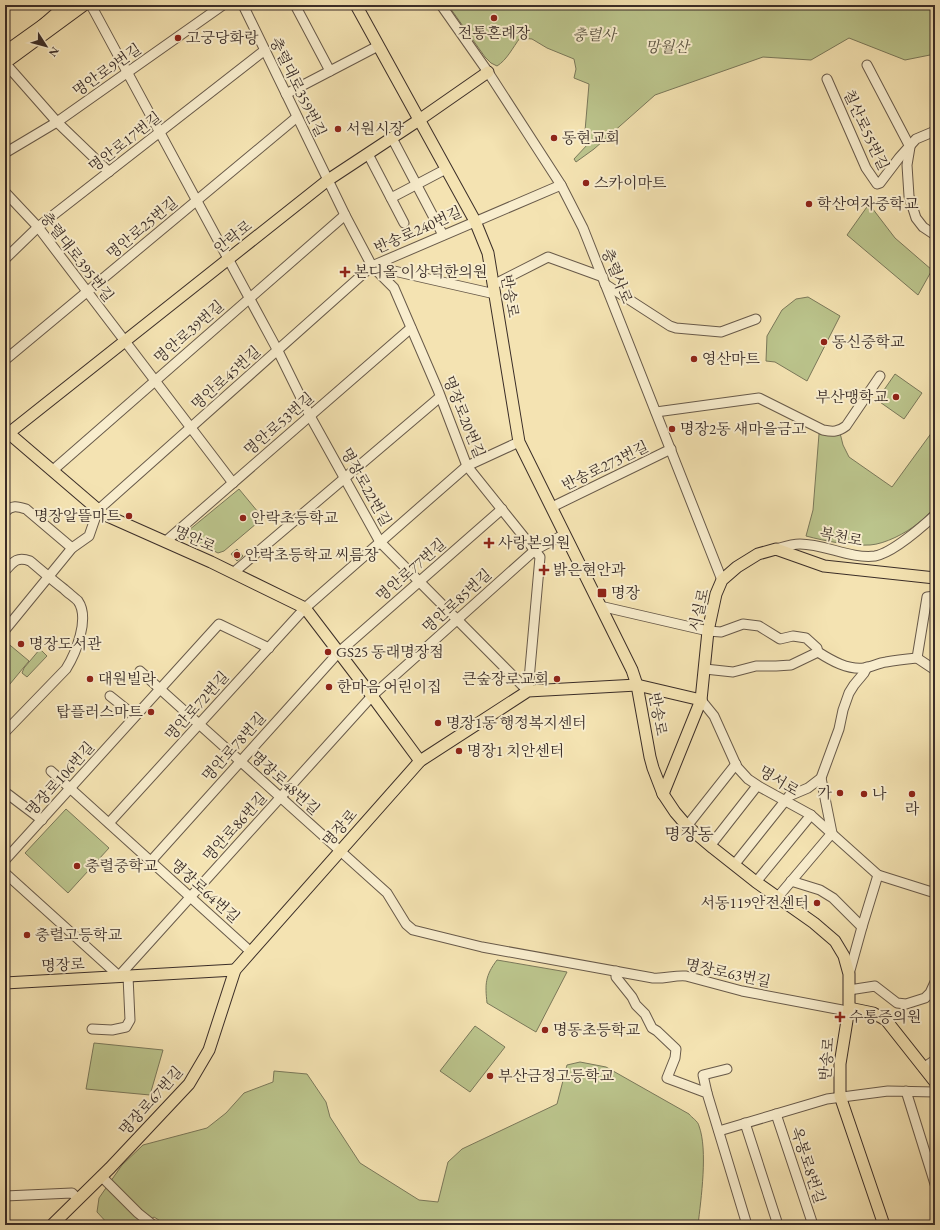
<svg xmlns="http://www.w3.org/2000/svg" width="940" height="1230" viewBox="0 0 940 1230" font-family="'EB Garamond','Noto Serif KR',serif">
<rect width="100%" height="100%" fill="#f4e3b2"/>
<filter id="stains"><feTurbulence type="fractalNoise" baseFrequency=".005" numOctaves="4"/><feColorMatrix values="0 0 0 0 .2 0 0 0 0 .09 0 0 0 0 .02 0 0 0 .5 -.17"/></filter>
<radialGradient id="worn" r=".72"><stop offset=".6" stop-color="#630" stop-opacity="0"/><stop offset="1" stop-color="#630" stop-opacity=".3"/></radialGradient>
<g fill="#bbc48c" stroke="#7a785a">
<path d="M448 5H706L707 8 711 5H935V54L905 60 849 38 811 60 763 57 655 95 594 149 576 162 574 159 588 144 587 139 588 134 585 131 589 84 574 78 576 69 574 59 547 48 532 39 520 38C513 47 507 60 497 66L491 63 485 57Z"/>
<polygon points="869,204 895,238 932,270 918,295 847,235"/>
<polygon points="808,297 840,316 807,381 775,362 766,361 767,336 782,310 796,299"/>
<polygon points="895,374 922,393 904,419 877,400"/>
<path d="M935 428V507C929 513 924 519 917 524 906 533 885 544 870 545 850 546 825 541 806 536L813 510 819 434 840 433 843 445 849 457 892 487Z"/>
<polygon points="239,489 263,518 224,551 218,553 183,535"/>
<polygon points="237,549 243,556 237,561 231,554"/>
<polygon points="5,641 29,661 5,690"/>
<polygon points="40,649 47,656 27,677 22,673 24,668"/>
<polygon points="66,809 109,848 68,893 25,853"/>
<path d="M497 960 567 972 536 1032 487 1003C485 984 485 976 497 960Z"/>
<polygon points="475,1026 505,1047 470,1092 440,1071"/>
<polygon points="94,1043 163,1050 150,1095 86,1089"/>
<path d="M580 1062 606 1067 689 1114C692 1118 698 1121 699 1126 708 1150 701 1199 698 1225H167L154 1217 142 1225H109L97 1212 99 1198 122 1165 143 1145 207 1128 226 1113 244 1093 273 1082 274 1071 307 1074 326 1102 330 1117 360 1163 419 1200 438 1202 448 1162 462 1149 557 1104 567 1065Z"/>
</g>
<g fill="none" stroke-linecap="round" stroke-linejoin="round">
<g stroke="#685a4a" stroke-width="11">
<g id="minor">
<polyline points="243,5 345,215 372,266 394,288 438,390 467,466 540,557 528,691"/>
<polyline points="295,5 330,71"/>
<polyline points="441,5 488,72 561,185 583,228 722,580"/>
<polyline points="92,7 278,351 310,416 380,542 528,691"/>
<polyline points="5,63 57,122 109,172"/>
<polyline points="867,65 910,147 907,165 909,196 916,218 923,227 935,235"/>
<polyline points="827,79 866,168 877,184 880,183 899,158 916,139 935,131"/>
<polyline points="286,94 378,46"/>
<polyline points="392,138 443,235"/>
<polyline points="5,153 57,122 223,5"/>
<polyline points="368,154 404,223"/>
<polyline points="5,192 38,227 233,483"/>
<polyline points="391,198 446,169"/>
<polyline points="5,259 38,227 265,50"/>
<polyline points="372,266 495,294"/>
<polyline points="605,284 670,326 676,328 721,332 756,319"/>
<polyline points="493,285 548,257 603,277"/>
<polyline points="5,360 297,117"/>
<path d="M656 412 759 398 823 430C833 432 838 432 846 426L880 376"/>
<polyline points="52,471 345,215"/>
<polyline points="552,507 671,449"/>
<path d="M5 512C12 505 17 506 26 509L72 548"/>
<polyline points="165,542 411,328"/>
<path d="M776 549C783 547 792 544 800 544 825 544 850 559 875 556 892 553 922 527 935 515"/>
<path d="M5 571C13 562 17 556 30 561 41 570 52 580 64 589 68 593 74 597 78 601 90 618 76 653 66 669L5 732"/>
<polyline points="233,573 440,397"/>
<path d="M600 606 708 631 721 632 743 624 759 626 780 639 793 636 806 638 817 648 818 652C832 661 848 670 864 668 872 667 878 663 886 662 896 660 906 659 917 658L935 670"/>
<polyline points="5,630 72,548 89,536 98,510 372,266 561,185"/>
<polyline points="917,658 927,597 935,596"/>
<polyline points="705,669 733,672 756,666 776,666 791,665 818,652"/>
<path d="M140 671 387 893 406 924 413 930 482 947 653 978C665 979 674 975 686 976L742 991 842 1010 848 1013"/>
<polyline points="110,696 135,716"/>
<polyline points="701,700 714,716 737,767 748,779 760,787 811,815 878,875 935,893"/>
<polyline points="51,771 251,952"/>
<polyline points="5,792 42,820"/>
<polyline points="109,823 305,608 467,466 519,442"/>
<polyline points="687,826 736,764"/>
<polyline points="710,846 757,786"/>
<polyline points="5,860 219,624 269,648"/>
<polyline points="151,861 339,652 502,509"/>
<polyline points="734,865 789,796 808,788 821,778 839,729 843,710 849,693 854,685 864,673 867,667"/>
<polyline points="5,873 119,976 372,696 535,550 565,534"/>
<polyline points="791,881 820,890 833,898 862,927"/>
<polyline points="756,882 811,815"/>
<polyline points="777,898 832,833 821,778"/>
<polyline points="616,971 616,977 632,997 636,1005 645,1014 652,1028 657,1031 676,1049 675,1058 667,1078 707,1093 747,1225"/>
<polyline points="849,974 862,927 878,875"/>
<polyline points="849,990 875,986 897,1003 906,1004 925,998 930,993 935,982"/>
<polyline points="92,1029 112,1030 126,1027 130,1020 128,976"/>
<polyline points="923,1068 935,1060"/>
<polyline points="906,1091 935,1184"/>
<polyline points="707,1093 703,1075 727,1069"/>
<polyline points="776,1114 813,1225"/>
<polyline points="745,1123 778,1225"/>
<polyline points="719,1131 827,1099 888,1091 935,1092"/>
<polyline points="101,1176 138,1213 153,1225"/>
<polyline points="5,1196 72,1193 78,1199"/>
<polyline points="5,1225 6,1225"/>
</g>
</g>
<g stroke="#3a2d28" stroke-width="13">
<g id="major">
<polyline points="356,5 475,221 488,253 519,442 632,670 637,685 650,757 653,768 663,794 675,812 687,826 713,848 756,882 814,923 835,941 844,956 849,974 849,1008 840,1064 840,1096 884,1225"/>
<polyline points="42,26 66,5"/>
<polyline points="5,52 47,22"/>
<polyline points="5,63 84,5"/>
<polyline points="5,430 103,514 211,562 305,608 372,696 420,761"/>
<polyline points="5,437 9,433 328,180 419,120 488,72"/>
<polyline points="663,794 701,700 708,631 716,594 722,580 737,567 758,554 776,549 824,566 935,578"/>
<polyline points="5,983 235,970"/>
<polyline points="849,1008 873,1013 886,1020 935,1082"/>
<polyline points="52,1225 110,1168 189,1084 209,1050 235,970 420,761 528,691 637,685 701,700"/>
</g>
</g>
<use href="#minor" stroke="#f8edcd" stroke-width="9"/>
<use href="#major" stroke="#f4e3b2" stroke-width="11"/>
</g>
<g fill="#8f2418" stroke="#f8edcd" stroke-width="1.5">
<circle cx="494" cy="18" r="4"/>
<circle cx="178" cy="38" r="4"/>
<circle cx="338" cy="129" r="4"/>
<circle cx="554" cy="138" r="4"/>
<circle cx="586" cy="183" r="4"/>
<circle cx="809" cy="204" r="4"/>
<path d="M343 266h4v4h4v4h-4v4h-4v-4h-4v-4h4z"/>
<circle cx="824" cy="342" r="4"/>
<circle cx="694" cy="359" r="4"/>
<circle cx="896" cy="397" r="4"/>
<circle cx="672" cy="429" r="4"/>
<circle cx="129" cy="516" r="4"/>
<circle cx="243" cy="518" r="4"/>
<path d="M487 537h4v4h4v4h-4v4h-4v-4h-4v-4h4z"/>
<circle cx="237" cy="555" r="4"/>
<path d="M542 564h4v4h4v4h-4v4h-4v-4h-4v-4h4z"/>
<rect x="597" y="588" width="10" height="10" rx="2"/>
<circle cx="21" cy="644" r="4"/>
<circle cx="328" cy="652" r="4"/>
<circle cx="90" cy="679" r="4"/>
<circle cx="557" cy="679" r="4"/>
<circle cx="329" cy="687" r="4"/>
<circle cx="151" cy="712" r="4"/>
<circle cx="438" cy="723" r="4"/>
<circle cx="459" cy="751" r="4"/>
<circle cx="840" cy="793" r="4"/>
<circle cx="864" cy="794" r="4"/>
<circle cx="912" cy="794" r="4"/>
<circle cx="77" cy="866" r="4"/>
<circle cx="817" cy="903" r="4"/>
<circle cx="27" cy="935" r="4"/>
<path d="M838 1011h4v4h4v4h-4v4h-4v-4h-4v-4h4z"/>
<circle cx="545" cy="1030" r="4"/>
<circle cx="490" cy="1076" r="4"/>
</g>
<g text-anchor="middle" stroke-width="4" stroke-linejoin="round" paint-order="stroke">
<g font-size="15" fill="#3a2d28" stroke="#f8edcd" text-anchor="start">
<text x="494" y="38" text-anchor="middle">전통혼례장</text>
<text x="186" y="43">고궁당화랑</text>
<text x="346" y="134">서원시장</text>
<text x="562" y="143">동현교회</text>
<text x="594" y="188">스카이마트</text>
<text x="817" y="209">학산여자중학교</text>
<text x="354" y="277">본디올 이상덕한의원</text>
<text x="832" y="347">동신중학교</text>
<text x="702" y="364">영산마트</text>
<text x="888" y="402" text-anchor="end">부산맹학교</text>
<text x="680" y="434">명장2동 새마을금고</text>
<text x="121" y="521" text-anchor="end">명장알뜰마트</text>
<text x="251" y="523">안락초등학교</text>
<text x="498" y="548">사랑본의원</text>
<text x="245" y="560">안락초등학교 씨름장</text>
<text x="553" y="575">밝은현안과</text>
<text x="611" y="598">명장</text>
<text x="29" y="649">명장도서관</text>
<text x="336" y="657">GS25 동래명장점</text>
<text x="98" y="684">대원빌라</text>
<text x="549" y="684" text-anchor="end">큰숲장로교회</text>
<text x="337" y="692">한마음 어린이집</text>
<text x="143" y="717" text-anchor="end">탑플러스마트</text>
<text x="446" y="728">명장1동 행정복지센터</text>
<text x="467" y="756">명장1 치안센터</text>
<text x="832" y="798" text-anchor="end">가</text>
<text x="872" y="799">나</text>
<text x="912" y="814" text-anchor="middle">라</text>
<text x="85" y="871">충렬중학교</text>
<text x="809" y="908" text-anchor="end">서동119안전센터</text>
<text x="35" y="940">충렬고등학교</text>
<text x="849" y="1022">수통증의원</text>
<text x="553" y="1035">명동초등학교</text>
<text x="498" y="1081">부산금정고등학교</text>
</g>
<g font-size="15" font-style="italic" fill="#5a5341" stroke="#f8edcd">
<text x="594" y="40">충렬사</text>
<text x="667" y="52">망월산</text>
</g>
<g font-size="15" fill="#3a2d28" stroke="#f8edcd">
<text transform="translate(107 70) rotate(-35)" y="5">명안로9번길</text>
<text transform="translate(298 87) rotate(64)" y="5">충렬대로359번길</text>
<text transform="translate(866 130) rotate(65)" y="5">칠산로55번길</text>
<text transform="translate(125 142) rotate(-38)" y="5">명안로17번길</text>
<text transform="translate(142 228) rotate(-40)" y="5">명안로25번길</text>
<text transform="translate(418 230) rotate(-24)" y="5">반송로240번길</text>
<text transform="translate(233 237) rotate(-38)" y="5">안락로</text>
<text transform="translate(77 257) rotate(52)" y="5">충렬대로395번길</text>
<text transform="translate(617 276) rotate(68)" y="5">충렬사로</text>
<text transform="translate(510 296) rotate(80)" y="5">반송로</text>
<text transform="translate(189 332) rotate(-41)" y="5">명안로39번길</text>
<text transform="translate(226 378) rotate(-42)" y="5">명안로45번길</text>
<text transform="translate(464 417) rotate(68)" y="5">명장로20번길</text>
<text transform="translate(279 424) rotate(-41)" y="5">명안로53번길</text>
<text transform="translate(605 466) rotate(-26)" y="5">반송로273번길</text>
<text transform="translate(366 487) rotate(61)" y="5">명장로22번길</text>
<text transform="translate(841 537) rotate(11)" y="5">복천로</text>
<text transform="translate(195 539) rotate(24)" y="5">명안로</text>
<text transform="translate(411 570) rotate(-41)" y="5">명안로77번길</text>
<text transform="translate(457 601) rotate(-42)" y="5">명안로85번길</text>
<text transform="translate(699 610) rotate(-77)" y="5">시실로</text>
<text transform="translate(197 706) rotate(-48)" y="5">명안로72번길</text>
<text transform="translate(658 714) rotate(80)" y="5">반송로</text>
<text transform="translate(234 747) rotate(-48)" y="5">명안로78번길</text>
<text transform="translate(60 779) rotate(-48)" y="5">명장로106번길</text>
<text transform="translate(779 781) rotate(31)" y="5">명서로</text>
<text transform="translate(285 783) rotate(42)" y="5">명장로48번길</text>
<text transform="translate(235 827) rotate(-48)" y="5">명안로86번길</text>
<text transform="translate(340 828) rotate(-49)" y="5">명장로</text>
<text transform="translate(205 891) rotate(42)" y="5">명장로64번길</text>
<text transform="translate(63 965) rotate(-3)" y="5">명장로</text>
<text transform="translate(728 973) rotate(12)" y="5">명장로63번길</text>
<text transform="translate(827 1059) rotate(-85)" y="5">반송로</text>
<text transform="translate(151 1101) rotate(-48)" y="5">명장로67번길</text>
<text transform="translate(808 1165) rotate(72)" y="5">옥봉로8번길</text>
</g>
<g font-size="17" fill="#3a2d28" stroke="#f8edcd">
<text x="689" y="840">명장동</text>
</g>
</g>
<rect width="940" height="1230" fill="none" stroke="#f4e3b2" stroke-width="20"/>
<rect x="6" y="6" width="928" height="1218" fill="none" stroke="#3a2d28" stroke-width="2"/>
<rect x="10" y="10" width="920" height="1210" fill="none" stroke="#3a2d28"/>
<g transform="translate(46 46) rotate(126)" stroke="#f8edcd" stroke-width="3" paint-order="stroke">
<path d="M0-3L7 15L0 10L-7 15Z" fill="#3a2d28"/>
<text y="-6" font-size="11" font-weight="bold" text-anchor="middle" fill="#3a2d28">N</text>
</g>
<rect width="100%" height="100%" filter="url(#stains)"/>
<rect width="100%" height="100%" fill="url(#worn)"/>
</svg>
